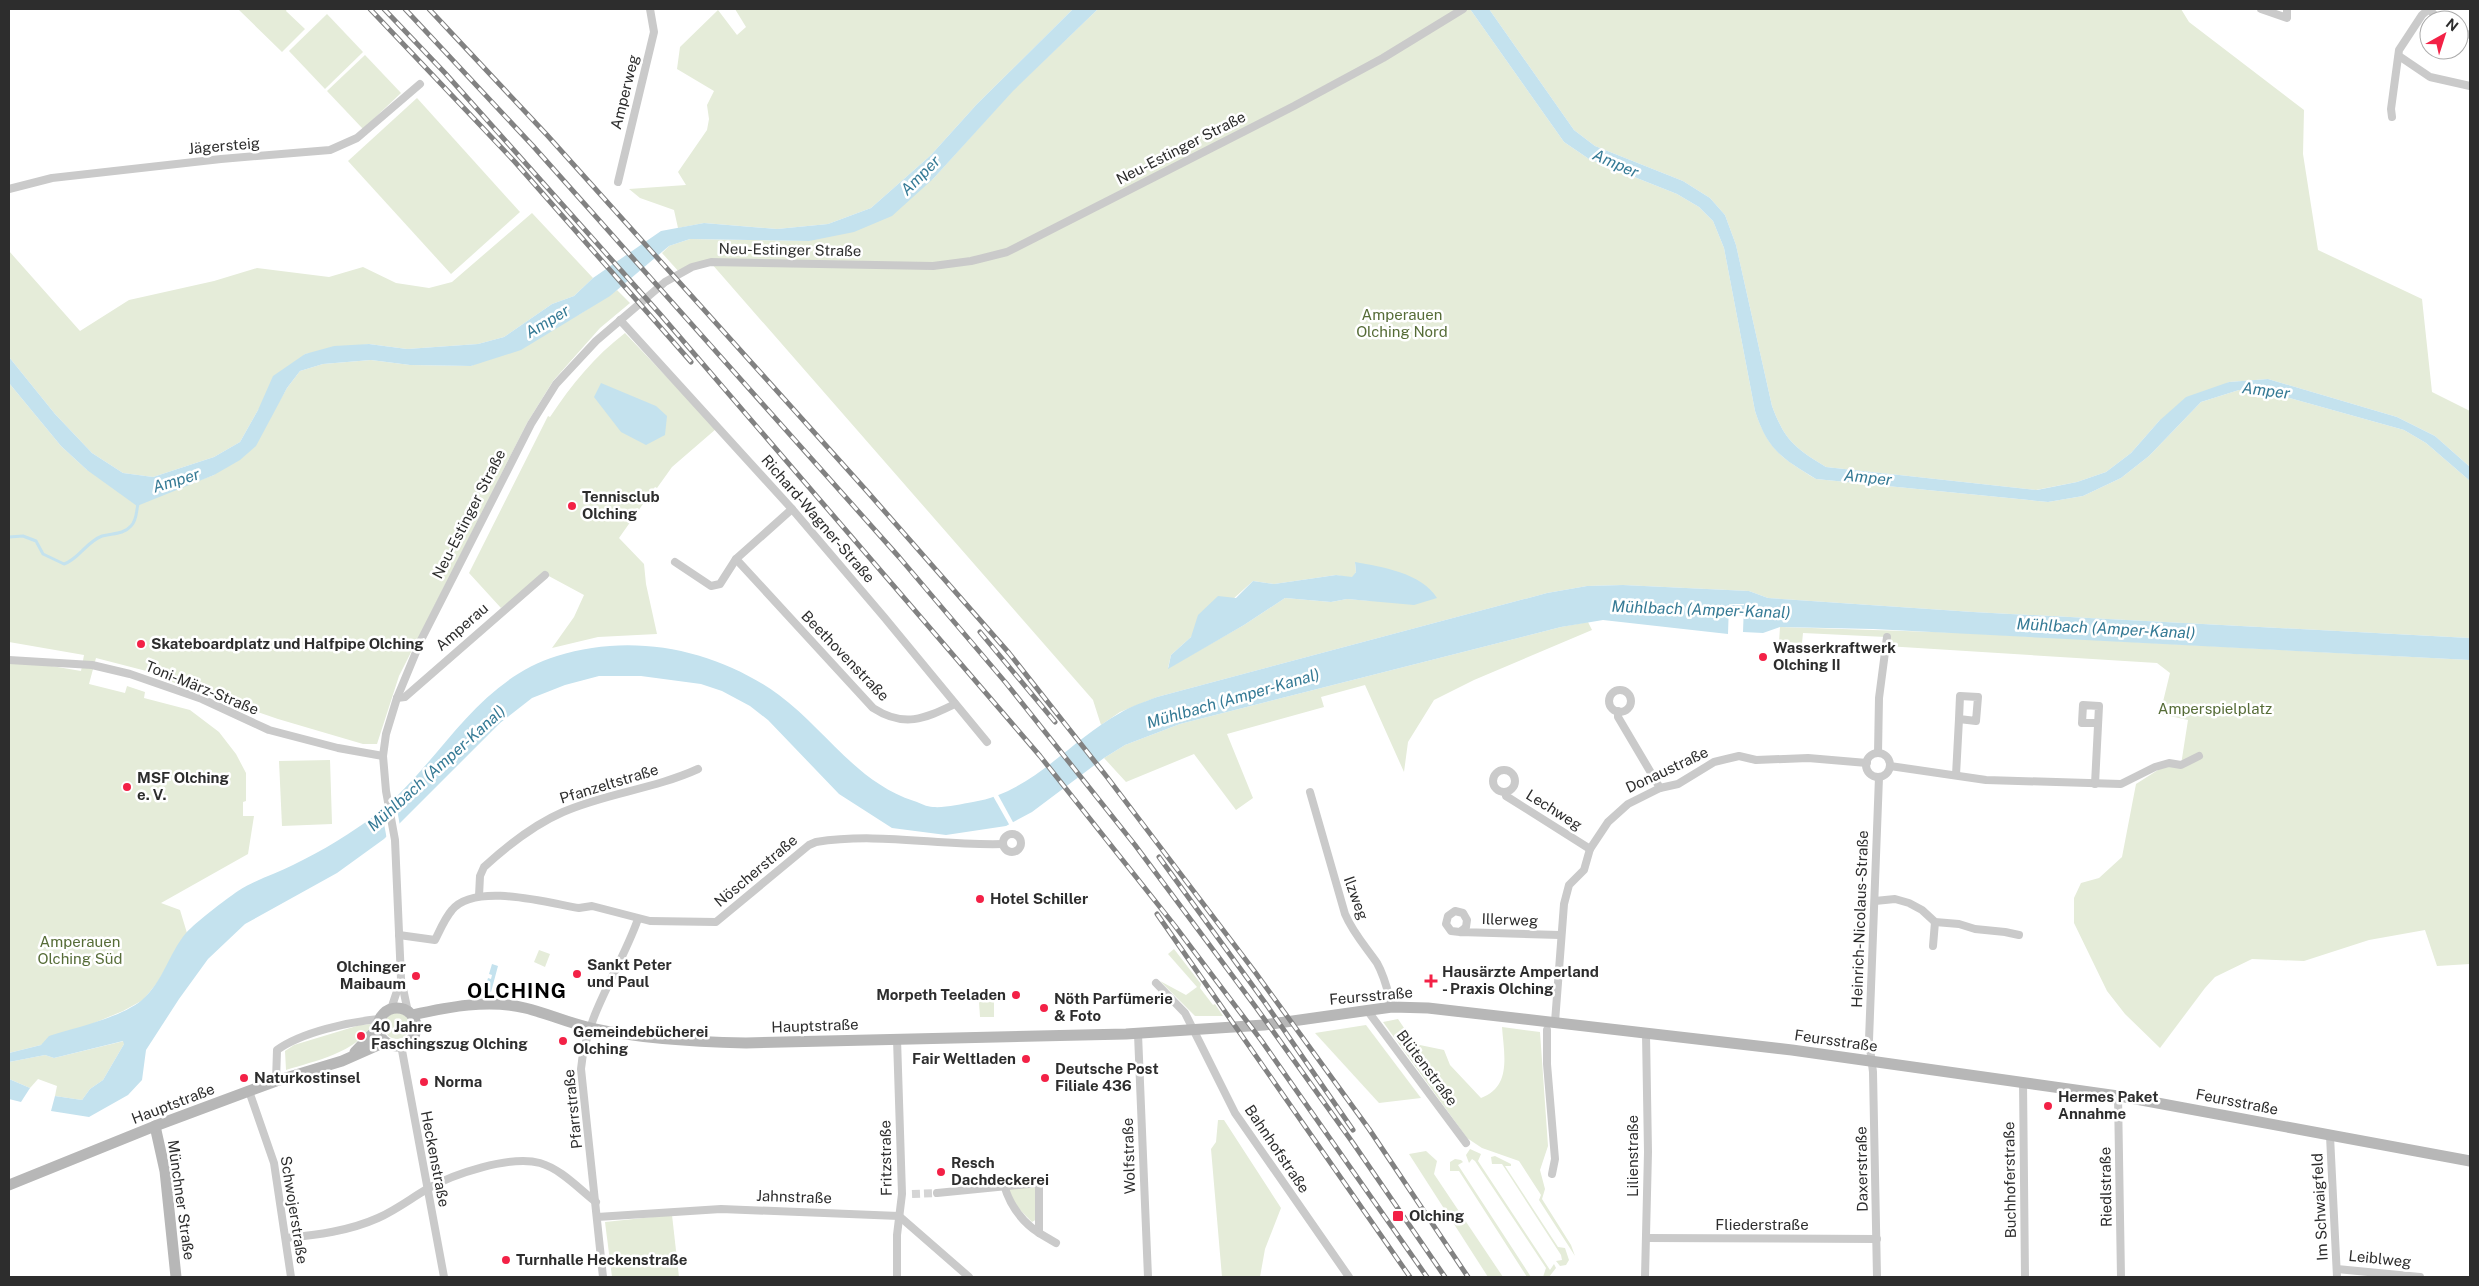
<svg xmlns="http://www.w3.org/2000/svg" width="2479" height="1286" viewBox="0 0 2479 1286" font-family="'Public Sans',sans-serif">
<rect width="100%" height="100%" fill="#fff"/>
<g fill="#e5ecd9" fill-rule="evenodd">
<polygon points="238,9 287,9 286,11 305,29 282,52"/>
<polygon points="735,9 1073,9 977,104 931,155 871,208 828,224 777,229 704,223 678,228 674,210 640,198 629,189 686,185 678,172 707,130 709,119 707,105 714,91 677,69 680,47 718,10 737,35 746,27"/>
<path d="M1098 9H1470L1564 142 1589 159 1677 194 1699 207 1713 221 1724 248 1755 411C1768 450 1782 458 1816 479L2048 502 2083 496 2121 478 2149 456 2201 402 2239 390 2272 393 2404 430 2426 443 2470 481V638L1973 612 1768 598 1749 591 1623 585 1587 586 1547 593 1157 697 1120 712 1101 725 1093 700 711 263 680 273 662 253 669 246 690 239 809 241 933 179 1012 91ZM1355 562 1371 601 1347 599 1331 602 1285 598 1244 625 1168 668 1171 655 1253 581 1274 584 1336 575 1352 578 1356 572Z"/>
<path d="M1489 9H2181L2189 22 2304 110 2303 154 2318 250 2422 299 2432 392 2470 411V467L2435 436 2397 417 2268 379 2229 382 2159 421 2131 453 2106 472 2077 482 2036 490 1826 467C1795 448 1785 441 1772 406L1736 245 1725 215 1710 198 1683 181 1595 146 1574 130Z"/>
<polygon points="327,14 363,52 325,89 289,51"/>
<polygon points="365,55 401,93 363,129 327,91"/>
<polygon points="417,98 520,212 451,274 348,161"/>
<polygon points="532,213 593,278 574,296 552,304 504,337 478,344 407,349 369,344 305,354 258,410 240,442 214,457 153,477 123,473 92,453 55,414 9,357 9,251 80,331 129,300 214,281 257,268 329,277 363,267 396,283 429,288 452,282"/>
<polygon points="617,290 630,303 600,328 553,381 527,423 399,676 377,744 363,744 278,719 169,681 171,675 159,671 158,674 96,658 89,684 125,693 127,686 145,692 144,698 190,710 219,732 236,754 246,773 246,801 243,802 243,816 254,816 248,854 161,903 180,910 187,933 157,983 143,1000 123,1011 41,1045 9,1053 9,661 34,663 81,671 84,655 9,642 9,383 61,446 87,470 178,488 214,475 272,414 287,388 300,371 323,364 371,360 410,365 471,366 580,314"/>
<path d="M625 333 716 429 672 467 657 488 655 487 619 538 644 564 646 584 657 634 598 637 552 648 574 617 584 595 545 574 501 608 469 573 548 416 550 417C572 384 594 357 625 333Z"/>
<polygon points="1588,622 1592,630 1474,680 1434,700 1408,742 1404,772 1365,685 1321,697 1324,707 1227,734 1253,798 1236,810 1194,754 1126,782 1104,758 1125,745 1180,724 1561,627"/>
<polygon points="1780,627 1966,633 2470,660 2470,964 2437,966 2425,930 2369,940 2304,961 2252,959 2215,977 2205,988 2160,1048 2125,1014 2107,991 2074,923 2074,898 2081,883 2099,878 2122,857 2136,784 2169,763 2181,765 2188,720 2160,714 2170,673 2157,663 1886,646 1886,637 1803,633 1802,643 1779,642"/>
<polygon points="330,760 332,824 282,826 279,761"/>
<polygon points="1174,949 1201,984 1200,988 1213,1005 1215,1004 1223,1016 1195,1016 1160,981 1186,995 1197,987 1168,954"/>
<polygon points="539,950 550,954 545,967 534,962"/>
<polygon points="994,1001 994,1017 980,1017 979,1002"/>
<circle cx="397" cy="1026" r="13"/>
<path d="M1398 1019 1415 1044 1444 1050 1450 1065 1481 1098C1512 1087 1504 1054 1502 1027L1540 1032 1548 1146 1540 1170 1545 1189 1542 1199 1571 1245 1575 1256 1539 1200 1541 1195 1519 1161 1482 1148 1467 1138 1383 1022Z"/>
<path d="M372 1024C357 1053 314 1061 286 1070L285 1051 294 1045 360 1025Z"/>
<polygon points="1366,1025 1421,1098 1379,1103 1315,1033"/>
<polygon points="124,1041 124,1044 103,1080 90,1089 82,1100 55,1096 57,1086 38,1079 30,1088 9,1079 9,1062 45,1055 54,1058"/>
<polygon points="1218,1120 1224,1120 1281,1208 1265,1249 1260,1277 1222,1277 1211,1149 1216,1142"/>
<polygon points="1470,1149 1481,1154 1478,1161 1550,1270 1554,1264 1556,1268 1549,1277 1543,1277 1546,1268 1475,1161 1472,1159 1469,1163 1466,1155"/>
<polygon points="1426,1151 1437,1161 1434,1174 1503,1277 1488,1277 1409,1154"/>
<polygon points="1495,1156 1511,1164 1511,1166 1505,1166 1558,1247 1565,1248 1569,1260 1566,1265 1560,1266 1556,1261 1562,1260 1561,1255 1502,1164 1492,1164 1491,1157"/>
<polygon points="1455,1159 1461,1160 1463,1162 1458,1165 1531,1277 1527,1277 1459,1171 1450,1171 1450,1162"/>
<polygon points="1036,1187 1037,1219 1032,1222 1015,1205 1008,1189"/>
<polygon points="672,1215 679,1277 612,1277 605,1222"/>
</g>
<g fill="#c4e2ee">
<polygon points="1073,9 1098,9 1013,91 933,179 892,216 854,232 809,241 690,239 669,246 610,296 521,350 471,366 410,365 371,360 323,364 300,371 287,388 256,446 240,460 214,475 137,506 87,470 61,446 9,383 9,357 55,414 92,453 123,473 153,477 214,457 240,442 258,410 273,376 305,354 334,346 369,344 407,349 478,344 504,337 552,304 574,296 593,278 661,231 704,223 777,229 828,224 871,208 931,155 977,104"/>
<path d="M1470 9H1489L1574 130 1595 146 1683 181 1710 198 1725 215 1736 245 1772 406C1785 441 1795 448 1826 467L2037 490 2077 482 2106 472 2131 453 2159 421 2186 397 2229 382 2268 379 2397 417 2435 436 2470 467V481L2426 443 2404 430 2272 393 2239 390 2201 402 2149 456 2121 478 2083 496 2048 502 1816 479C1782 458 1768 451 1755 411L1724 248 1713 221 1699 207 1677 194 1589 159 1564 142Z"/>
<polygon points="601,383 656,406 667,416 665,435 646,445 621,432 594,397"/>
<path d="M1355 562C1383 567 1421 573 1437 598L1414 605 1347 599 1331 602 1285 598 1244 625 1168 669 1171 655 1191 637 1198 615 1218 596 1236 598 1253 581 1274 584 1336 575 1352 577 1356 572Z"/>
<path d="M1623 585 1749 591 1768 598 1973 612 2470 638V660L1873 629 1780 627 1763 633 1743 632 1744 604H1729L1728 634 1603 620 1561 627 1180 724 1125 745 1104 758 1032 812 1006 826 946 835 892 828 839 794 768 720 750 706 722 691 701 684 641 676H599L565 685 532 698 500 723 384 839 337 873 245 924 208 959 179 999 146 1050 142 1080 128 1095 89 1117 51 1111 55 1096 82 1100 90 1089 103 1080 124 1044 123 1041 54 1058 45 1055 9 1062V1053L41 1045 49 1036C77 1027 120 1018 142 1000 163 982 169 953 186 933 196 922 225 900 238 891 255 880 275 874 293 865 322 851 352 833 378 813 441 762 474 682 557 656 632 632 716 649 779 695 826 730 856 782 914 801 920 803 927 807 933 807 945 808 961 804 973 802 1033 792 1069 741 1120 713 1131 706 1144 702 1157 697L1547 593 1587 586Z"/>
<polygon points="492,964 498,966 491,992 485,988 488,978 491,979 492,975 489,974"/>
<polygon points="9,1079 30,1088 21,1102 9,1099"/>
</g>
<g fill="#fff">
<polygon points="394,793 400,826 387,840 381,807"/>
<polygon points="997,793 1014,824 1010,826 993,796"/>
</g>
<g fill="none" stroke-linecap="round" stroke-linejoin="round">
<path stroke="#c4e2ee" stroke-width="3" d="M9 537 23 536 36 541 43 554 64 564C79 559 86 542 102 536 112 533 123 535 131 526 137 520 136 512 138 504"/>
<polyline stroke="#c4e2ee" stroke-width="10" points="1716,609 1756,611"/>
<polyline stroke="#d5d5d5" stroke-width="8" stroke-dasharray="8 4" stroke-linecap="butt" points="912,1194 937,1193"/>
<g stroke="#cacaca" stroke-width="8">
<polyline points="2261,9 2287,18 2287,9"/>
<polyline points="2429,9 2439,20"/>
<polyline points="2459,31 2470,35"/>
<polyline points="2399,56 2430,77 2470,86"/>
<polyline points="2392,117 2391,109 2399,50 2422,15 2429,9"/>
<polyline points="618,182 654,32 650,9"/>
<polyline points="9,189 52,178 221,159 330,150 357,138 420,84"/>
<polyline points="620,320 792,509 884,617 987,742"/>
<path d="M736 559 873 708C904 728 924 719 955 704"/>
<polyline points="675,562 711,586 720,584 736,559 792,509"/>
<polyline points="9,660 92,665 130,674 202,699 269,730 338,748 383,756"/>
<circle cx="1620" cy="701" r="11"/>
<polyline points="397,698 405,697 545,575"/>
<polyline points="1618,711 1618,717 1660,788"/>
<polyline points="1878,753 1879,698 1887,637"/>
<circle cx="1878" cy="765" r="12"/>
<polyline points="1890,766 1986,780 2121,784 2155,767 2169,763 2181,765 2199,756"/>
<circle cx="1504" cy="781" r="11"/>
<polyline points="1956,775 1959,719 1976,721 1978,697 1960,696 1959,719"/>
<polyline points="2095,784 2099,706 2083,705 2082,723 2098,723"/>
<path d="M1310 792 1345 914C1353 933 1366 947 1377 963 1385 977 1388 992 1392 1007"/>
<polyline points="1505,792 1506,796 1590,849"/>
<circle cx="1012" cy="843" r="9"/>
<path d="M479 896 480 876 484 867C508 845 533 825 563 812 606 793 654 789 698 769"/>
<polyline points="1875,901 1895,899 1909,903 1922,910 1935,922 1959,924 1975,929 2005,932 2019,935"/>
<polyline points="1460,932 1466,927 1467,920 1463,913 1455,911 1448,916 1446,924 1451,931 1460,932 1560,935"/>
<path d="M399 935 435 940C440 930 445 918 452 910 475 882 548 903 579 908L592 906 650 921 716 922 809 845 816 842C879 832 940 846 1003 844"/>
<polyline points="1933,946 1935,922"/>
<polyline points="1156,983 1185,1013 1235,1113 1349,1277"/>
<polyline points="391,1009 401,979"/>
<polyline points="1367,1010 1466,1143"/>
<polyline points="408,1012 401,979 395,840 386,791 383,756 386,734 397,698 421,640 531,424 556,384 596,341 665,282 692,267 711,262 933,266 971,261 1007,252 1294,106 1383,58 1463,9"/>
<polyline points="1555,1022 1564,904 1569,885 1584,870 1590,849 1608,822 1628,804 1660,788 1678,784 1714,762 1739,756 1756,760 1808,758 1867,763"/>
<polyline points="1547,1030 1547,1064 1555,1159 1552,1174"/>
<polyline points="1138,1034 1148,1277"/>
<polyline points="897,1039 902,1194 897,1235 897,1277"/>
<polyline points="401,1045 444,1277"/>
<path d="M276 1081 277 1050C302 1032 349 1022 379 1019"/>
<polyline points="2023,1082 2025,1277"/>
<polyline points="249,1091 274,1163 291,1277"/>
<polyline points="2118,1096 2121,1277"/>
<polyline points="2330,1136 2337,1277"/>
<path d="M1004 1185C1010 1206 1021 1221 1039 1233V1183"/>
<polyline points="937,1193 1039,1183 1043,1179"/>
<polyline points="597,1217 721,1209 899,1216 969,1277"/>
<polyline points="1039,1233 1056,1243"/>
<path d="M286 1238C317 1235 349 1231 378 1218 396 1210 410 1199 427 1189 453 1174 510 1155 540 1163 561 1169 579 1189 596 1202"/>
<polyline points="1646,1238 1877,1239"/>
<polyline points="2337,1269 2420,1277"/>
<path d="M603 1277 581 1069C586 1014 620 970 638 919"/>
<polyline points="1645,1277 1648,1152 1646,1034"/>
<polyline points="1877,1277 1873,1072 1869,1040 1879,777"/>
</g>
<g stroke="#b7b7b7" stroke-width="11">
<circle cx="397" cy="1027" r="19"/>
<path d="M412 1015C448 1007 488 999 525 1008 547 1013 568 1023 591 1028 641 1039 695 1042 746 1043L1126 1034 1264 1025 1392 1007 1428 1008 1792 1050 2125 1097 2470 1161"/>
<polyline points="355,1052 378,1028"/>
<polyline points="155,1126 165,1171 176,1277"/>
<polyline points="9,1185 155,1126 276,1081 342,1061 385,1042"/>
</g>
<g stroke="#828282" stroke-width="5">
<g id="rail">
<polyline points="370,9 515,162 691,362"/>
<polyline points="384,9 445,73 660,314 1040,756 1175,926 1261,1040 1427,1277"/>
<polyline points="405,9 533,146 899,557 1006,683 1135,845 1255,1006 1353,1143 1445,1277"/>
<polyline points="429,9 547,135 865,489 1009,653 1107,777 1255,972 1369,1129 1468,1277"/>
<polyline points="980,632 1055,722"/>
<polyline points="1159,857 1266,1004 1353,1130"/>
<polyline points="1157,914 1410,1277"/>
</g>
</g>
<use href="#rail" stroke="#fff" stroke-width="3" stroke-dasharray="9" stroke-linecap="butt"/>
</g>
<g fill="#f32146" stroke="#fff" stroke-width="2">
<circle cx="572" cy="506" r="5"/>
<circle cx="141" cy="644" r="5"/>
<circle cx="1763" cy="657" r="5"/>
<circle cx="127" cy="787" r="5"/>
<circle cx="980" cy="899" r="5"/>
<circle cx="577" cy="974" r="5"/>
<circle cx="416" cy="976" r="5"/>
<path d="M1428.5 973.5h5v5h5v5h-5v5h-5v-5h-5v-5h5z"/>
<circle cx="1016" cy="995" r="5"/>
<circle cx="1044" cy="1008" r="5"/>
<circle cx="361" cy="1036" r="5"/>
<circle cx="563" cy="1041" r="5"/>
<circle cx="1026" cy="1059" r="5"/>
<circle cx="244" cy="1078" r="5"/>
<circle cx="1045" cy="1078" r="5"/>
<circle cx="424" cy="1082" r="5"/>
<circle cx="2048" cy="1106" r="5"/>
<circle cx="941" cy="1172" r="5"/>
<rect x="1392" y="1210" width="12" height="12" rx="2.5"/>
<circle cx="506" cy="1260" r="5"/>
</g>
<g text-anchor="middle" stroke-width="5" stroke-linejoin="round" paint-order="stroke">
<g font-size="15" fill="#2d2d2d" stroke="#fff">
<text transform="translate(625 92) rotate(-76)" y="5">Amperweg</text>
<text transform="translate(224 146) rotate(-5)" y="5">Jägersteig</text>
<text transform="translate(1181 148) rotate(-27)" y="5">Neu-Estinger Straße</text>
<text transform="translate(790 250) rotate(1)" y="5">Neu-Estinger Straße</text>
<text transform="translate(469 514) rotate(-63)" y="5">Neu-Estinger Straße</text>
<text transform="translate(818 519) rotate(49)" y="5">Richard-Wagner-Straße</text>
<text transform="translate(462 627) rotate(-41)" y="5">Amperau</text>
<text transform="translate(845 656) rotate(46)" y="5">Beethovenstraße</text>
<text transform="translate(202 688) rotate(22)" y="5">Toni-März-Straße</text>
<text transform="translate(1667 770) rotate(-25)" y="5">Donaustraße</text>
<text transform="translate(609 784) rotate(-17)" y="5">Pfanzeltstraße</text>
<text transform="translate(1554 810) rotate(32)" y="5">Lechweg</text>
<text transform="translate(756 871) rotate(-40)" y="5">Nöscherstraße</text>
<text transform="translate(1356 898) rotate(70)" y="5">Ilzweg</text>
<text transform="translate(1860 919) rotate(-88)" y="5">Heinrich-Nicolaus-Straße</text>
<text transform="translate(1510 920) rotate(2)" y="5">Illerweg</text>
<text transform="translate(1371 996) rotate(-5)" y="5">Feursstraße</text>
<text transform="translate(815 1026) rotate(-2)" y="5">Hauptstraße</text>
<text transform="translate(1836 1041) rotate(8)" y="5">Feursstraße</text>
<text transform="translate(1427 1068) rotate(53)" y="5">Blütenstraße</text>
<text transform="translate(2237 1102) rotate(11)" y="5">Feursstraße</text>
<text transform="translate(173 1104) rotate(-21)" y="5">Hauptstraße</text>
<text transform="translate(573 1109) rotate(-96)" y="5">Pfarrstraße</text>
<text transform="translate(1277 1149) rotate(56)" y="5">Bahnhofstraße</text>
<text transform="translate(1129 1156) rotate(-92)" y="5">Wolfstraße</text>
<text transform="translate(1633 1156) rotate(-90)" y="5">Lilienstraße</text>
<text transform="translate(886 1158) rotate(-91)" y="5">Fritzstraße</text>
<text transform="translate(435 1159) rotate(79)" y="5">Heckenstraße</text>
<text transform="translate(1862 1169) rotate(-91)" y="5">Daxerstraße</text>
<text transform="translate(2010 1180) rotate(-91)" y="5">Buchhoferstraße</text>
<text transform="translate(2106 1187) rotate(-91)" y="5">Riedlstraße</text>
<text transform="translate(794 1197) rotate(2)" y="5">Jahnstraße</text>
<text transform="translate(181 1200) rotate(82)" y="5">Münchner Straße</text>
<text transform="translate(2320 1207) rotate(-93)" y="5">Im Schwaigfeld</text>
<text transform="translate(294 1210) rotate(81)" y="5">Schwojerstraße</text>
<text x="1762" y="1230">Fliederstraße</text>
<text transform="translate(2380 1259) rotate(6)" y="5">Leiblweg</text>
</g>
<g font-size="15" fill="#566c37" stroke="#fff">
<text x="1402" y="320">Amperauen<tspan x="1402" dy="17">Olching Nord</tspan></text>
<text x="2215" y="714">Amperspielplatz</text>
<text x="80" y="947">Amperauen<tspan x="80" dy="17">Olching Süd</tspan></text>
</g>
<g font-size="15" font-weight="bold" fill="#2d2d2d" stroke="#fff" text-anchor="start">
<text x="582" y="502">Tennisclub<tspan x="582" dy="17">Olching</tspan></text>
<text x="151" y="649">Skateboardplatz und Halfpipe Olching</text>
<text x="1773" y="653">Wasserkraftwerk<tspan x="1773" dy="17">Olching II</tspan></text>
<text x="137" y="783">MSF Olching<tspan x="137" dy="17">e. V.</tspan></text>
<text x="990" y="904">Hotel Schiller</text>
<text x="587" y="970">Sankt Peter<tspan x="587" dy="17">und Paul</tspan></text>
<text x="406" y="972" text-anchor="end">Olchinger<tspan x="406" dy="17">Maibaum</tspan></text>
<text x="1442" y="977">Hausärzte Amperland<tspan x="1442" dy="17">- Praxis Olching</tspan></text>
<text x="1006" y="1000" text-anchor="end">Morpeth Teeladen</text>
<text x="1054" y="1004">Nöth Parfümerie<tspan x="1054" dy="17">&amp; Foto</tspan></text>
<text x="371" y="1032">40 Jahre<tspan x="371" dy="17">Faschingszug Olching</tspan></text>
<text x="573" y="1037">Gemeindebücherei<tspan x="573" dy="17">Olching</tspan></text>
<text x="1016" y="1064" text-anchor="end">Fair Weltladen</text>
<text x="1055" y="1074">Deutsche Post<tspan x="1055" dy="17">Filiale 436</tspan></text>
<text x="254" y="1083">Naturkostinsel</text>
<text x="434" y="1087">Norma</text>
<text x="2058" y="1102">Hermes Paket<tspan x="2058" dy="17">Annahme</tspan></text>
<text x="951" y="1168">Resch<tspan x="951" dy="17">Dachdeckerei</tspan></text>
<text x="1409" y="1221">Olching</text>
<text x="516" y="1265">Turnhalle Heckenstraße</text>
</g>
<g font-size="16" font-style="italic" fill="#357a95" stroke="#fff">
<text transform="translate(1616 163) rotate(24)" y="6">Amper</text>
<text transform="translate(920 175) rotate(-45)" y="6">Amper</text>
<text transform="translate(547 321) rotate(-31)" y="6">Amper</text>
<text transform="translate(2266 390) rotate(7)" y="6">Amper</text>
<text transform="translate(1868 477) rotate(6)" y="6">Amper</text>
<text transform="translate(176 480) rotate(-17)" y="6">Amper</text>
<text transform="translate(1701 609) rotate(2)" y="6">Mühlbach (Amper-Kanal)</text>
<text transform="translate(2106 628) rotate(3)" y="6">Mühlbach (Amper-Kanal)</text>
<text transform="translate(1233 698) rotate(-16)" y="6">Mühlbach (Amper-Kanal)</text>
<text transform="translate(436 768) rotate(-42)" y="6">Mühlbach (Amper-Kanal)</text>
</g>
<g font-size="20" font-weight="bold" letter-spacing="1" fill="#000" stroke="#fff">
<text x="517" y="998">OLCHING</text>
</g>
</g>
<rect width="2479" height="1286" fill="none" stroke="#2d2d2d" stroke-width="20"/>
<g transform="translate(2444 35) rotate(39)"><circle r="24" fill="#ffffff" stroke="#ababab"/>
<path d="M0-4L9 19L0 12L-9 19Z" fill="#f32146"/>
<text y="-8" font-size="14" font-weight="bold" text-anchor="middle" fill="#2d2d2d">N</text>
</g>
</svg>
